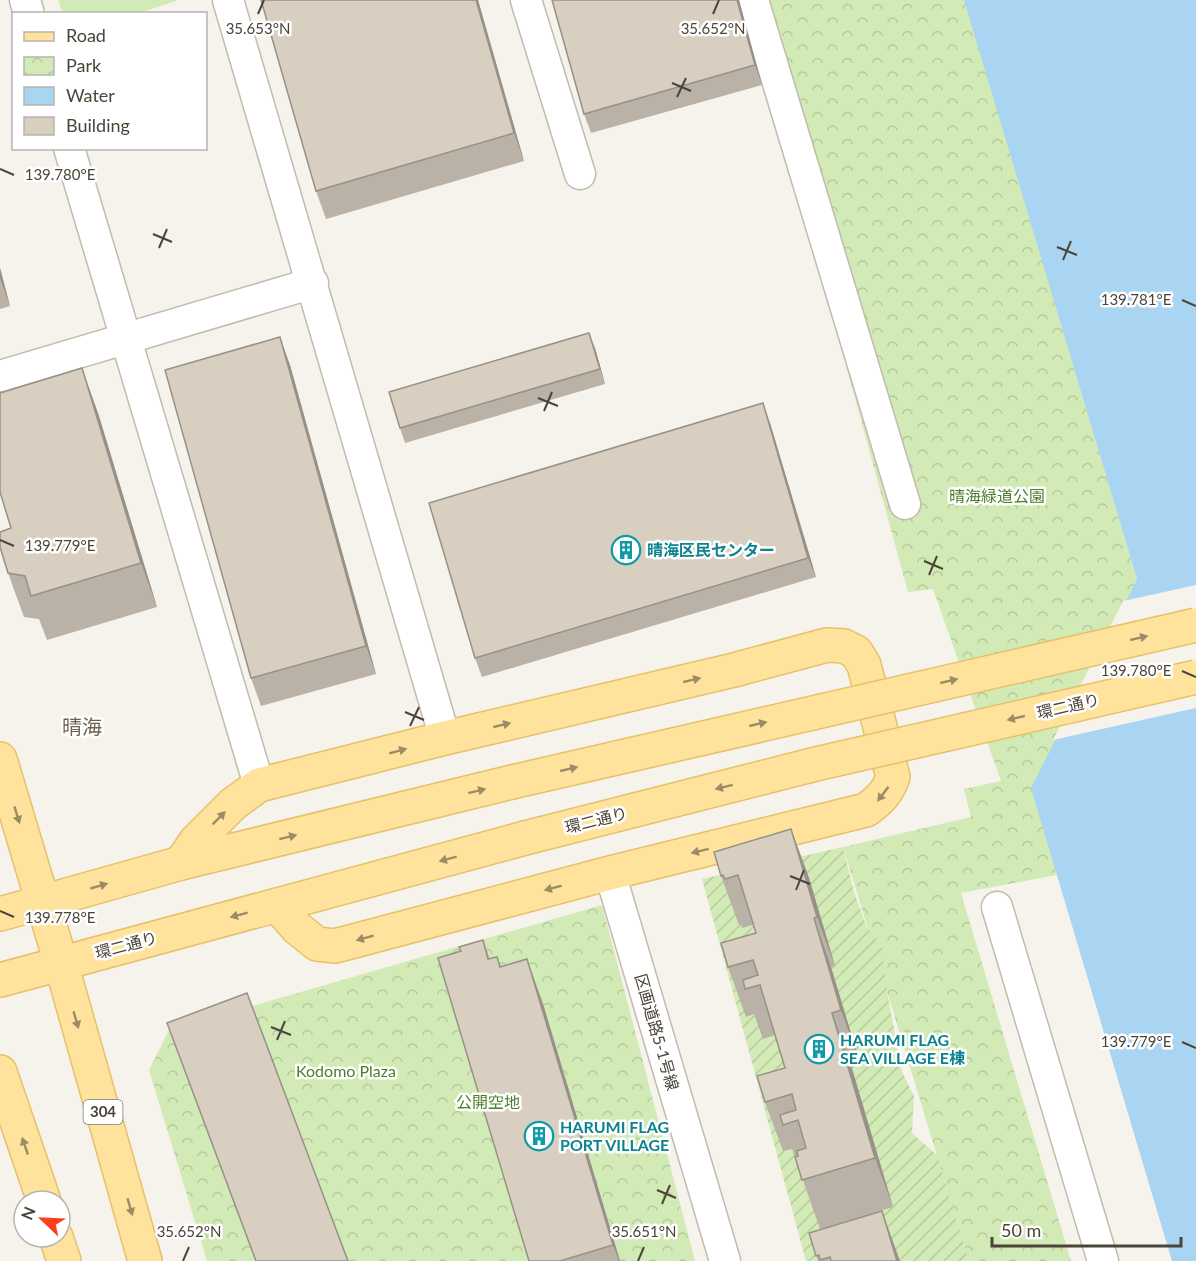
<svg xmlns="http://www.w3.org/2000/svg" width="1196" height="1261" viewBox="0 0 1196 1261" font-family="Lato,'Noto Sans JP',sans-serif">
<defs>
<pattern id="park-crowns" width="20" height="18" patternUnits="userSpaceOnUse" patternTransform="scale(1.5)"><rect width="20" height="18" fill="#d2eab5"/><path d="M2 6a3 3 0 1 1 6 0M12 15a3 3 0 1 1 6 0" fill="none" stroke="#b6ca9c"/></pattern>
<pattern id="garden-furrows" width="10" height="10" patternUnits="userSpaceOnUse" patternTransform="scale(1.5)"><rect width="10" height="10" fill="#d2eab5"/><path d="M-1 1l2-2M0 10L10 0M9 11l2-2" fill="none" stroke="#b6ca9c"/></pattern>
</defs>
<rect width="100%" height="100%" fill="#f6f3ec"/>
<g fill="url(#park-crowns)">
<polygon points="746,0 965,0 1137,579 1032,788 1057,875 961,893 1071,1261 969,1261 843,847 971,817 964,789 1001,781 933,589 908,592"/>
<polygon points="602,905 695,1261 207,1261 149,1070 169,1030"/>
</g>
<polygon fill="url(#garden-furrows)" points="843,847 854,892 867,928 881,944 888,997 902,1072 914,1096 912,1133 937,1155 969,1261 806,1261 702,879"/>
<polygon fill="#d2eab5" points="58,0 176,0 176,1 139,13 63,14"/>
<polygon fill="#a9d4f2" points="964,0 1196,0 1196,1261 1172,1261 1031,788 1137,579"/>
<polygon fill="#f6f3ec" points="1196,585 1196,708 1053,740 1123,601"/>
<g fill="none" stroke-linecap="round" stroke-linejoin="round">
<g stroke="#c2bbae" stroke-width="33">
<g id="minor">
<polyline points="25,0 29,14"/>
<polyline points="228,0 445,738"/>
<polyline points="526,0 580,174"/>
<polyline points="753,0 905,504"/>
<polyline points="69,148 259,785"/>
<polyline points="0,376 313,283"/>
<polyline points="610,873 725,1261"/>
<polyline points="997,907 1103,1261"/>
</g>
</g>
<g stroke="#e6c16a" stroke-width="36">
<g id="major">
<polyline points="0,759 61,963 145,1261"/>
<path d="M181 863 196 841 233 804 259 785 445 738 734 670 827 645 844 646 856 652 864 665 893 777C887 793 880 800 866 810L610 873 335 946 317 944 297 928 277 905"/>
<polyline points="0,914 181,863 512,782"/>
<polyline points="0,980 525,838"/>
<polyline points="0,1072 44,1201"/>
<polyline points="56,1237 64,1261"/>
</g>
</g>
<use href="#minor" stroke="#fff" stroke-width="30"/>
<use href="#major" stroke="#ffe39c" stroke-width="33"/>
<g stroke="#e6c16a" stroke-width="36" stroke-linecap="butt">
<g id="major-bridge">
<polyline points="512,782 1196,625"/>
<polyline points="525,838 816,764 1196,677"/>
</g>
</g>
<use href="#major-bridge" stroke="#ffe39c" stroke-width="33"/>
</g>
<g fill="#bab2a6">
<polygon points="261,0 478,0 524,161 326,219 316,191"/>
<polygon points="552,0 739,0 762,85 591,133 584,114"/>
<polygon points="0,268 10,306 0,309"/>
<polygon points="595,348 605,384 405,443 400,428"/>
<polygon points="290,365 376,674 261,706 251,678"/>
<polygon points="98,413 157,607 47,640 39,619 24,617 8,573 11,528"/>
<polygon points="770,423 816,577 482,677 475,658"/>
<polygon points="791,829 809,878 835,966 831,967 859,1060 850,1062 893,1207 820,1229 792,1149 783,1151 765,1102 785,1068 775,1035 763,1039 754,1014 746,1017 728,967 756,933 753,925 742,928 741,924 739,925 721,876"/>
<polygon points="483,940 490,959 497,957 501,967 543,1004 620,1261 529,1261 461,951"/>
<polygon points="809,1233 900,1261 818,1261"/>
</g>
<g fill="#979187">
<polygon points="476,0 478,0 524,161 514,133"/>
<polygon points="737,0 739,0 762,85 755,65"/>
<polygon points="0,268 10,306 0,278"/>
<polygon points="589,333 595,348 605,384 600,369"/>
<polygon points="280,337 290,365 376,674 366,646"/>
<polygon points="82,368 98,413 157,607 141,563"/>
<polygon points="763,403 770,423 816,577 808,558"/>
<polygon points="791,829 809,878 835,966 817,917"/>
<polygon points="814,918 831,967 859,1060 841,1010"/>
<polygon points="527,959 543,1004 620,1261 619,1261 613,1245"/>
<polygon points="832,1013 850,1062 893,1207 875,1158"/>
<polygon points="882,1211 900,1261 897,1261"/>
</g>
<g fill="#d8cfc1" stroke="#979187" stroke-width="1.5">
<polygon points="261,0 476,0 514,133 316,191"/>
<polygon points="552,0 737,0 755,65 584,114"/>
<polygon points="589,333 600,369 400,428 389,392"/>
<polygon points="280,337 366,646 251,678 165,370"/>
<polygon points="82,368 141,563 31,596 25,576 8,573 0,547 0,532 11,528 0,492 0,393"/>
<polygon points="763,403 808,558 475,658 429,503"/>
<polygon points="791,829 817,917 814,918 841,1010 832,1013 875,1158 802,1180 795,1157 798,1156 797,1151 806,1148 798,1120 783,1125 780,1115 796,1110 792,1094 765,1102 757,1076 785,1068 760,985 745,989 743,980 758,975 753,960 728,967 721,943 756,933 738,875 725,879 723,875 721,876 714,852"/>
<polygon points="483,940 488,959 497,957 500,967 527,959 613,1245 560,1261 529,1261 438,958 461,951 459,947"/>
<polygon points="247,993 348,1261 256,1261 167,1023"/>
<polygon points="882,1211 897,1261 831,1261 830,1257 820,1260 819,1255 816,1256 809,1233"/>
</g>
<defs><path id="oneway-solid" d="M-6-.8H1V-3.2L6.5 0L1 3.2V.8H-6Z" transform="scale(1.5)"/></defs>
<g fill="#9c8c66">
<use href="#oneway-solid" transform="translate(1139 638) rotate(-13)"/>
<use href="#oneway-solid" transform="translate(692 680) rotate(-13)"/>
<use href="#oneway-solid" transform="translate(949 681) rotate(-13)"/>
<use href="#oneway-solid" transform="translate(1016 718) rotate(167)"/>
<use href="#oneway-solid" transform="translate(758 724) rotate(-13)"/>
<use href="#oneway-solid" transform="translate(502 725) rotate(-13)"/>
<use href="#oneway-solid" transform="translate(398 751) rotate(-15)"/>
<use href="#oneway-solid" transform="translate(569 769) rotate(-13)"/>
<use href="#oneway-solid" transform="translate(724 787) rotate(166)"/>
<use href="#oneway-solid" transform="translate(477 791) rotate(-14)"/>
<use href="#oneway-solid" transform="translate(883 794) rotate(127)"/>
<use href="#oneway-solid" transform="translate(17 815) rotate(73)"/>
<use href="#oneway-solid" transform="translate(219 818) rotate(-45)"/>
<use href="#oneway-solid" transform="translate(288 837) rotate(-14)"/>
<use href="#oneway-solid" transform="translate(700 851) rotate(166)"/>
<use href="#oneway-solid" transform="translate(448 859) rotate(165)"/>
<use href="#oneway-solid" transform="translate(99 886) rotate(-16)"/>
<use href="#oneway-solid" transform="translate(553 888) rotate(165)"/>
<use href="#oneway-solid" transform="translate(239 915) rotate(165)"/>
<use href="#oneway-solid" transform="translate(365 938) rotate(165)"/>
<use href="#oneway-solid" transform="translate(76 1020) rotate(74)"/>
<use href="#oneway-solid" transform="translate(25 1146) rotate(-109)"/>
<use href="#oneway-solid" transform="translate(130 1207) rotate(74)"/>
</g>
<path fill="none" stroke="#4b4439" stroke-width="2" d="M258 14 264 0M713 14 719 0M672 83 691 91M677 97 686 78M0 169 14 175M153 234 172 242M1057 247 1077 255M159 248 167 229M1063 260 1071 241M1182 300 1196 306M538 398 558 406M544 411 552 392M0 540 14 546M924 561 943 569M929 575 937 556M1182 671 1196 677M405 712 424 720M410 726 419 707M790 876 810 884M796 890 804 870M0 911 14 917M271 1027 291 1035M277 1040 285 1021M1182 1042 1196 1048M657 1190 676 1198M662 1204 670 1185M183 1261 189 1247M638 1261 644 1247"/>
<defs>
<g id="building-ring" transform="scale(1.5)"><circle r="9.5" fill="#fff" stroke="#0f9aa8" stroke-width="1.5"/><path d="M-4-6H4V6H1V3H-1V6H-4ZM-2.5-4.3h1.7v1.8h-1.7ZM.8-4.3h1.7v1.8H.8ZM-2.5-1h1.7V.8h-1.7ZM.8-1h1.7V.8H.8Z" fill="#0f9aa8"/></g>
</defs>
<g fill-rule="evenodd">
<use href="#building-ring" x="626" y="550"/>
<use href="#building-ring" x="819" y="1049"/>
<use href="#building-ring" x="539" y="1136"/>
</g>
<g text-anchor="middle" stroke-width="5" stroke-linejoin="round" paint-order="stroke">
<rect fill="#fff" stroke="#817c74" stroke-width="1.5" x="83.5" y="1100" width="39" height="24" rx="4.5"/>
<g font-size="15" font-weight="bold" fill="#4b4439">
<text x="103" y="1117">304</text>
</g>
<g font-size="16" fill="#4a7f2a" stroke="#fff">
<text x="997" y="502">晴海緑道公園</text>
<text x="346" y="1077">Kodomo Plaza</text>
<text x="488" y="1108">公開空地</text>
</g>
<g font-size="16" font-weight="bold" fill="#0d838f" stroke="#fff" text-anchor="start">
<text x="647" y="556">晴海区民センター</text>
<text x="840" y="1046">HARUMI FLAG<tspan x="840" dy="18">SEA VILLAGE E棟</tspan></text>
<text x="560" y="1133">HARUMI FLAG<tspan x="560" dy="18">PORT VILLAGE</tspan></text>
</g>
<g font-size="16" fill="#4b4439" stroke="#fff">
<text transform="translate(1068 706) rotate(-13)" y="6">環二通り</text>
<text transform="translate(596 820) rotate(-14)" y="6">環二通り</text>
<text transform="translate(126 945) rotate(-15)" y="6">環二通り</text>
<text transform="translate(657 1032) rotate(74)" y="6">区画道路5-1号線</text>
</g>
<g font-size="20" fill="#6e6250" stroke="#fff">
<text x="82" y="734">晴海</text>
</g>
</g>
<g font-size="15" text-anchor="middle" fill="#4b4439" stroke="#fff" stroke-width="5" stroke-linejoin="round" paint-order="stroke">
<text x="713" y="34">35.652°N</text>
<text x="258" y="34">35.653°N</text>
<text x="60" y="180">139.780°E</text>
<text x="1136" y="305">139.781°E</text>
<text x="60" y="551">139.779°E</text>
<text x="1136" y="676">139.780°E</text>
<text x="60" y="923">139.778°E</text>
<text x="1136" y="1047">139.779°E</text>
<text x="189" y="1237">35.652°N</text>
<text x="644" y="1237">35.651°N</text>
</g>
<rect x="12" y="12" width="195" height="138" fill="#ffffff" stroke="#b7b4b0" stroke-width="1.5"/>
<rect x="24" y="32" width="30" height="9" fill="#ffe39c" stroke="#b7b4b0" stroke-width="1.5"/>
<text x="66" y="42" font-size="18" fill="#4b4439">Road</text>
<rect x="24" y="57" width="30" height="18" fill="url(#park-crowns)" stroke="#b7b4b0" stroke-width="1.5"/>
<text x="66" y="72" font-size="18" fill="#4b4439">Park</text>
<rect x="24" y="87" width="30" height="18" fill="#a9d4f2" stroke="#b7b4b0" stroke-width="1.5"/>
<text x="66" y="102" font-size="18" fill="#4b4439">Water</text>
<rect x="24" y="117" width="30" height="18" fill="#d8cfc1" stroke="#b7b4b0" stroke-width="1.5"/>
<text x="66" y="132" font-size="18" fill="#4b4439">Building</text>
<g transform="translate(42 1219) rotate(293)"><circle r="28" fill="#ffffff" stroke="#b7b4b0" stroke-width="1.5"/>
<path d="M0-4.5L10 22L0 15L-10 22Z" fill="#fc3f1d"/>
<text y="-9" font-size="16" font-weight="bold" text-anchor="middle" fill="#4b4439">N</text>
</g>
<path d="M992 1237v9h189v-9" fill="none" stroke="#4b4439" stroke-width="3"/>
<text x="1001" y="1237" font-size="18" fill="#4b4439" stroke="#ffffff" stroke-width="4.5" paint-order="stroke">50 m</text>
</svg>
